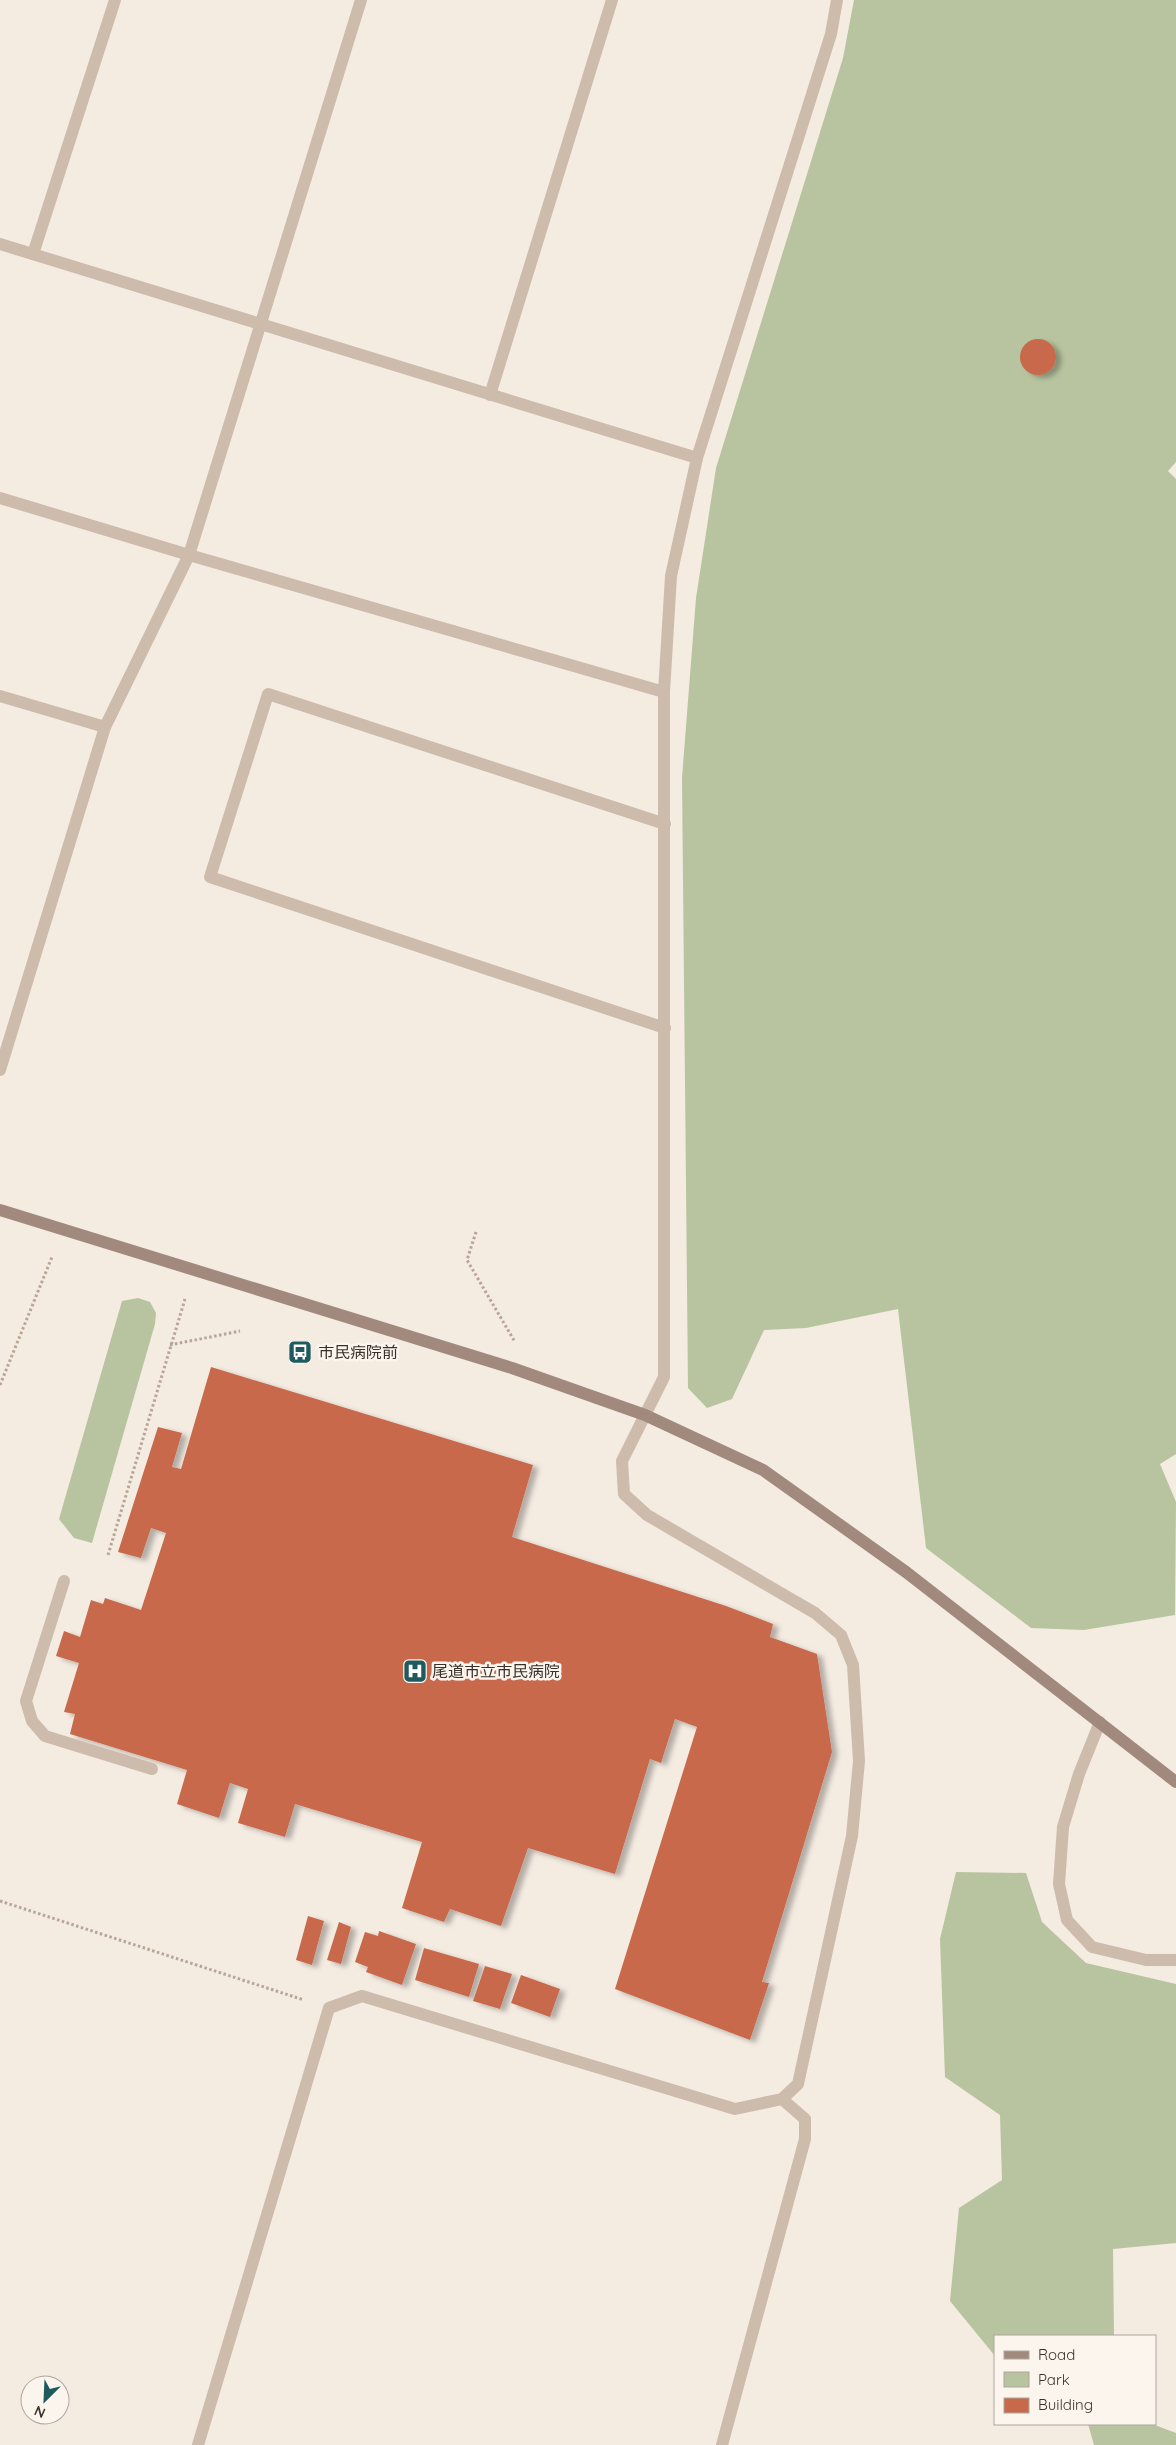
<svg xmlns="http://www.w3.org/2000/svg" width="1176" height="2445" viewBox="0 0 1176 2445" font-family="Quicksand,'Noto Sans JP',sans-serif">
<defs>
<filter id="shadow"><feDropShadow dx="5.5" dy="3" stdDeviation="2.5" flood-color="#0004"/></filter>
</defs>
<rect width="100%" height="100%" fill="#f4ebe1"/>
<g fill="#b8c4a0">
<polygon points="854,0 1176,0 1176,462 1168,471 1176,479 1176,1454 1160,1464 1176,1502 1175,1615 1084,1630 1031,1628 926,1548 898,1309 806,1328 764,1330 732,1399 707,1408 688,1388 682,778 696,598 716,468 843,58"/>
<polygon points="138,1298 150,1302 156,1313 155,1324 92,1543 74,1538 59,1519 122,1301"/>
<polygon points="956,1872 1026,1873 1042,1922 1086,1963 1176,1984 1176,2243 1113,2249 1114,2336 995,2336 995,2356 950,2301 959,2208 1002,2180 1000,2115 945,2077 940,1939"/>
<polygon points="1088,2424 1152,2424 1176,2433 1176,2445 1094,2445"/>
</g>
<g fill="#c8694b" filter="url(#shadow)">
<circle cx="1038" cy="357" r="18"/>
<polygon points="211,1367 533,1465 512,1537 726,1606 773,1624 770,1637 817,1654 832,1752 762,1982 769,1983 750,2040 615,1989 697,1727 675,1719 661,1763 650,1759 615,1874 528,1848 501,1926 450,1909 444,1922 402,1908 422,1842 295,1804 285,1837 238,1823 248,1789 230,1783 219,1818 177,1804 187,1770 70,1734 75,1714 64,1712 79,1663 56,1656 64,1631 80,1637 91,1600 103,1604 105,1598 141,1610 166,1533 151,1528 141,1558 118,1552 158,1427 182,1433 172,1467 181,1469"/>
<polygon points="308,1916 324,1921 312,1965 296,1960"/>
<polygon points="339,1922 351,1927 341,1964 327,1960"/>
<polygon points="379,1931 416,1944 402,1985 366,1972 368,1967 355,1962 365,1932 378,1936"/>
<polygon points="424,1948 479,1964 469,1997 415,1980"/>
<polygon points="485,1966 512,1974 500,2009 473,2001"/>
<polygon points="521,1975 560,1989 550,2017 511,2003"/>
</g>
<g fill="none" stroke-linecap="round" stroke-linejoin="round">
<g stroke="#b9a596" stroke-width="3" stroke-dasharray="2.5 2.5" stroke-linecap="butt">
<polyline points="476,1232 467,1260 515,1342"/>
<polyline points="170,1345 240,1331"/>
<polyline points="0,1385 52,1257"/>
<polyline points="108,1555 185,1299"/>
<polyline points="0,1901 304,2000"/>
</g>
<polyline stroke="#cdbbac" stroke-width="12" points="64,1581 26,1701 32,1721 45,1736 152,1769"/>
<g stroke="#cdbbac" stroke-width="12">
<polyline points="0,244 697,458"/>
<polyline points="33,254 115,0"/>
<polyline points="490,395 612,0"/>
<polyline points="0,498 189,555 664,692"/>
<polyline points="0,696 105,727"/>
<polyline points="665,1028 210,877 268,694 665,824"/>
<polyline points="0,1070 105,727 189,555 361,0"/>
<polyline points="1100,1722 1079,1774 1063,1827 1059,1884 1067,1920 1092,1947 1146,1960 1176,1960"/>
<polyline points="198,2445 329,2008 362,1996 735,2109 782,2099 798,2084 852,1836 859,1761 853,1665 841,1635 815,1613 647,1515 624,1494 622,1461 664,1377 664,692 671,576 697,458 831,34 837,0"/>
<polyline points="722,2445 805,2139 805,2119 782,2099"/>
</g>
<polyline stroke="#a18a7d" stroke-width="12" points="0,1210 512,1368 645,1415 763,1470 906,1572 1176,1782"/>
</g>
<defs>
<g id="bus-square" transform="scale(1.25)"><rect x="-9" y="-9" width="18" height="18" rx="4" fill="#1f5a5e" stroke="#fbf5ee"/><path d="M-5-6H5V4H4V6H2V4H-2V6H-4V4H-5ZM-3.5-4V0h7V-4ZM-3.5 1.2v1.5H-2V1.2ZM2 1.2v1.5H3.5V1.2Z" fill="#fff"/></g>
<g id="hospital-square" transform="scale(1.25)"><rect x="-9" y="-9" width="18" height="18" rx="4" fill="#1f5a5e" stroke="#fbf5ee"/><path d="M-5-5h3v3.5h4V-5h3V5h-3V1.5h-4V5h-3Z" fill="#fff"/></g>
</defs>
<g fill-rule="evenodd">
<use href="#bus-square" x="300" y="1352"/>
<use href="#hospital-square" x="415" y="1671"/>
</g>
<g text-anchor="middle" stroke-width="5" stroke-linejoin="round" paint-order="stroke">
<g font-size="16" fill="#3b302b" stroke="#fbf5ee" text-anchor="start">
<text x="318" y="1358">市民病院前</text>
<text x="432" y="1677">尾道市立市民病院</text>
</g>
</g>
<rect x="994" y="2335" width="162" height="90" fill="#fbf5ee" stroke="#aea6a0"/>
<rect x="1004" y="2351" width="25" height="8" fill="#a18a7d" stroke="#aea6a0"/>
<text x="1038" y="2360" font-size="15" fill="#3b302b">Road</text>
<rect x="1004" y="2372" width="25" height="15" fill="#b8c4a0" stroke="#aea6a0"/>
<text x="1038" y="2385" font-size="15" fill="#3b302b">Park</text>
<rect x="1004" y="2398" width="25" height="15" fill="#c8694b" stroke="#aea6a0"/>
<text x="1038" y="2410" font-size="15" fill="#3b302b">Building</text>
<g transform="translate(45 2400) rotate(204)"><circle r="24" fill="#fbf5ee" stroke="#aea6a0"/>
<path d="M0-4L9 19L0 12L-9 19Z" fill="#1f5a5e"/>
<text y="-8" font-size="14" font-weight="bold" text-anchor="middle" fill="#3b302b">N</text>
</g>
</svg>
